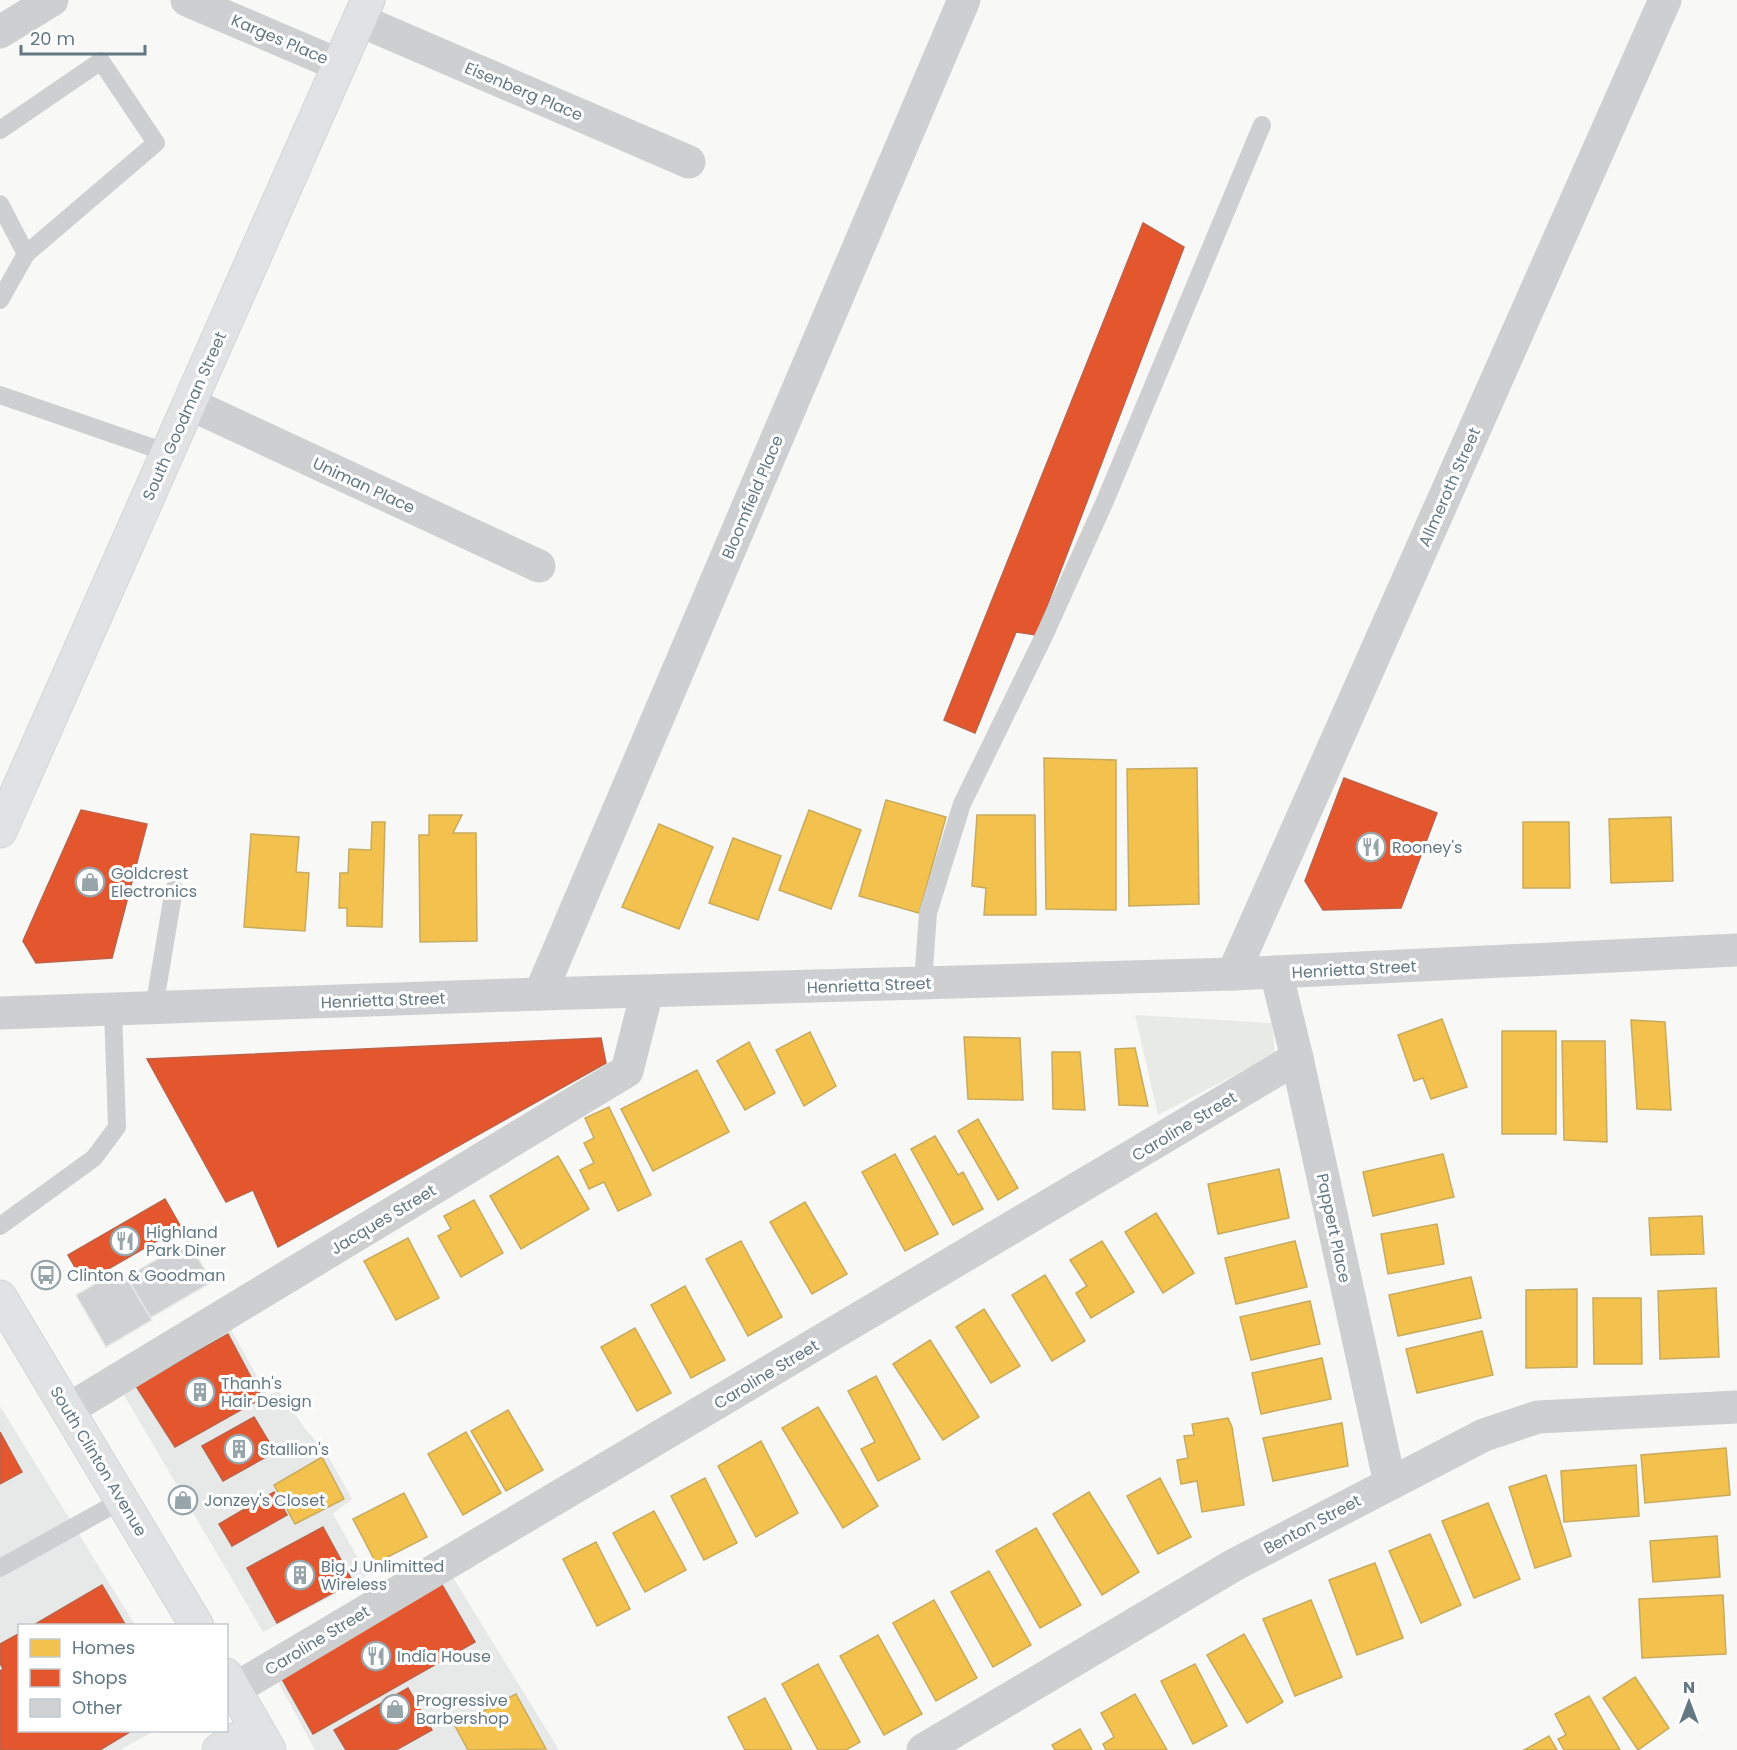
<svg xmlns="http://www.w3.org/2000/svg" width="1737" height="1750" viewBox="0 0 1737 1750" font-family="Poppins,sans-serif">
<rect width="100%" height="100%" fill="#f8f8f7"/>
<g fill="#e7e8e8">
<polygon points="228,1324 268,1396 278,1390 306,1430 326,1452 352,1499 333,1514 367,1574 363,1580 263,1632 121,1390"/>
<polygon points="0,1406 135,1625 20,1626 20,1730 154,1731 120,1750 0,1750"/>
<polygon points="446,1566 559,1750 315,1750 275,1676"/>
</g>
<polygon fill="#e8ebe5" points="1135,1015 1272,1023 1275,1054 1158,1115"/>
<g fill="#f2c14e" stroke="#c7ab5e" stroke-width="1.5">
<polygon points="1044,758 1116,760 1116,910 1046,909"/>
<polygon points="1197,768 1199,904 1129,906 1127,769"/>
<polygon points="886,800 946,817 919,913 859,896"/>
<polygon points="809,810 861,830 831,909 779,890"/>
<polygon points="429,815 462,815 453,833 476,833 477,941 420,942 419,835 429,835"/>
<polygon points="977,815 1035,815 1036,915 984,915 986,888 972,886"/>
<polygon points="1671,817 1673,881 1611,883 1609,819"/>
<polygon points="372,822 385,822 382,927 347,926 347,908 339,908 340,873 348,873 349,849 371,850"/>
<polygon points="1523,822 1569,822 1570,888 1523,888"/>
<polygon points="659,824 713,847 679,929 622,907"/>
<polygon points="251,834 299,837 296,872 309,873 305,931 244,927"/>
<polygon points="733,838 781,856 758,920 709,903"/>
<polygon points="1442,1019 1467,1087 1431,1099 1423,1078 1414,1081 1398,1035"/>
<polygon points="1631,1020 1665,1022 1671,1110 1637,1109"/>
<rect x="1502" y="1031" width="54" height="103"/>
<polygon points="810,1032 836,1086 804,1106 776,1050"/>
<polygon points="964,1037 1020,1038 1023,1100 968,1099"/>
<polygon points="1562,1041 1605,1041 1607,1142 1564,1140"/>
<polygon points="749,1042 775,1093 745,1110 717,1061"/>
<polygon points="1135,1048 1148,1106 1119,1105 1115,1049"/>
<polygon points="1052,1052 1080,1052 1085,1110 1053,1109"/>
<polygon points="697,1070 729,1132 653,1171 621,1109"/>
<polygon points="609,1107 651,1195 618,1211 604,1182 589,1189 580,1170 594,1163 584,1143 594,1138 585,1118"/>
<polygon points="978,1119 1018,1188 998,1200 958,1131"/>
<polygon points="935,1136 958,1175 963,1172 983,1209 953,1225 911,1149"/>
<polygon points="895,1154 938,1234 905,1251 862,1172"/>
<polygon points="1443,1154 1454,1197 1373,1216 1363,1172"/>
<polygon points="558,1156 589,1209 521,1249 490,1196"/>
<polygon points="1279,1169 1289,1218 1218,1234 1208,1184"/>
<polygon points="474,1200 503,1253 461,1277 438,1236 451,1229 444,1216"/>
<polygon points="805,1202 847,1274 812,1294 770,1222"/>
<polygon points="1156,1213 1194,1273 1163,1293 1125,1232"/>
<polygon points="1702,1216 1704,1254 1651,1255 1649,1218"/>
<polygon points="1437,1224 1444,1264 1388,1274 1381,1234"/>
<polygon points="408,1238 439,1298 396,1320 364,1261"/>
<polygon points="741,1241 782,1317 748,1336 706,1259"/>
<polygon points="1102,1241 1134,1292 1091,1318 1076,1293 1087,1286 1070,1260"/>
<polygon points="1295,1241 1307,1287 1236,1304 1225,1258"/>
<polygon points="1045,1275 1085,1341 1052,1361 1012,1295"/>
<polygon points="1471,1277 1481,1318 1398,1336 1389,1295"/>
<polygon points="685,1286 725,1360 691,1378 651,1305"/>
<polygon points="1716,1288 1719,1357 1660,1359 1658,1291"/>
<polygon points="1577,1289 1577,1367 1526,1368 1526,1290"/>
<polygon points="1593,1298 1641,1298 1642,1364 1594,1364"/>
<polygon points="1310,1301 1320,1344 1251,1360 1240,1317"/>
<polygon points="984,1309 1020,1366 991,1383 956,1327"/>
<polygon points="635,1328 671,1393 637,1411 601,1347"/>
<polygon points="1482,1331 1493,1375 1417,1393 1406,1349"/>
<polygon points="930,1340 979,1417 943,1440 893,1364"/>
<polygon points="1322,1358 1331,1399 1261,1414 1252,1373"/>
<polygon points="876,1376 920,1459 878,1481 861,1449 875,1442 848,1391"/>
<polygon points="818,1407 878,1506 843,1528 782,1428"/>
<polygon points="508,1410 543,1470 506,1491 471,1431"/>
<polygon points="1228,1418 1232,1427 1244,1505 1202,1512 1197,1481 1181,1484 1177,1460 1188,1458 1184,1436 1194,1435 1192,1424"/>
<polygon points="1342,1423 1348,1466 1273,1481 1263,1438"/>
<polygon points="466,1432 501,1493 463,1515 428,1454"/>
<polygon points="761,1441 798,1513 756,1537 718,1466"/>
<polygon points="1726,1448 1730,1495 1645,1503 1641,1455"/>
<polygon points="322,1457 344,1499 295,1524 274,1485"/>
<polygon points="1636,1465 1639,1516 1564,1522 1561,1471"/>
<polygon points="1546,1475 1571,1556 1535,1568 1509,1487"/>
<polygon points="705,1478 737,1543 704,1560 671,1496"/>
<polygon points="1160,1478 1191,1537 1158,1554 1127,1496"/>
<polygon points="1089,1492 1139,1572 1102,1595 1053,1514"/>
<polygon points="404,1493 427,1537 376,1563 353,1519"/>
<polygon points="1488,1503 1520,1579 1474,1598 1442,1521"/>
<polygon points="654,1511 686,1570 645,1592 613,1533"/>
<polygon points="1036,1528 1081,1605 1040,1628 996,1551"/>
<polygon points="1430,1534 1461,1605 1421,1623 1389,1551"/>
<polygon points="1717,1536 1720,1577 1653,1582 1650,1541"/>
<polygon points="596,1542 630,1609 597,1626 563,1559"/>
<polygon points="1375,1563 1403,1638 1357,1655 1329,1580"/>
<polygon points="989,1571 1031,1645 993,1667 951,1592"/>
<polygon points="1723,1595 1726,1654 1642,1658 1639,1599"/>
<polygon points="934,1600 977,1678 936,1701 893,1623"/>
<polygon points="1311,1600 1342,1677 1295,1696 1263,1619"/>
<polygon points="1244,1634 1283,1702 1247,1723 1207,1655"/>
<polygon points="878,1635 922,1714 884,1735 840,1656"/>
<polygon points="818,1664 860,1742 846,1750 818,1750 782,1684"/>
<polygon points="1195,1664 1227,1726 1193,1744 1161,1681"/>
<polygon points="1635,1677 1669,1728 1638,1750 1603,1698"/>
<polygon points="516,1694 546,1749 468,1750 455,1726"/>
<polygon points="1135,1694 1167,1750 1106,1750 1103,1744 1114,1737 1101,1713"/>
<polygon points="1589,1696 1620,1750 1564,1750 1558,1739 1566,1735 1555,1714"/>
<polygon points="765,1698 792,1750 745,1750 728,1717"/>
<polygon points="1080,1729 1092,1750 1055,1750 1052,1745"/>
<polygon points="1549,1736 1557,1750 1524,1750"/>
</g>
<g fill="#e4572e" stroke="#bd6147" stroke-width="1.5">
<polygon points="1143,223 1184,247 1036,635 1016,632 975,733 944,720"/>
<polygon points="1344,778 1437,813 1401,908 1323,910 1305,881"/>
<polygon points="81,810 147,824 112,958 36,963 23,941"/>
<polygon points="601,1038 606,1063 278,1247 253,1190 226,1202 147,1059"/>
<polygon points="165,1199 181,1227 84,1283 68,1255"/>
<polygon points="228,1334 262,1398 175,1447 136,1386"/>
<polygon points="254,1417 275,1452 223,1481 202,1446"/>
<polygon points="0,1432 22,1472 0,1484"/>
<polygon points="274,1492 287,1515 232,1546 219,1524"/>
<polygon points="323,1527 353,1582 277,1623 247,1568"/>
<polygon points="438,1578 475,1642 313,1734 277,1670"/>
<polygon points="102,1585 126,1626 32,1626"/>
<polygon points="20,1633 20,1730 133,1730 100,1750 0,1750 0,1671 3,1669 0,1663 0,1644"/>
<polygon points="408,1688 432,1730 396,1750 346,1750 334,1730"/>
</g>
<g fill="#cfd1d2" stroke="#e7e7e6" stroke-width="1.5">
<polygon points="188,1241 212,1282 150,1318 127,1277"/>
<polygon points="118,1270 121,1275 124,1273 152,1320 106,1347 76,1295"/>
</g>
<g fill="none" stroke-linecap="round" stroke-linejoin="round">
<g stroke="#d3d5d5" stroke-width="35">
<g id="secondary">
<polyline points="0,831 368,0"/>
<polyline points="0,1297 197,1626"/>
<polyline points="226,1675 269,1750"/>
<polyline points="219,1750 256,1728"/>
</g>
</g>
<g stroke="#cecfd0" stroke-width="18">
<polyline points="0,130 101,61 156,143 26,254"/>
<polyline points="0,204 26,254 0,300"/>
<polyline points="0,395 168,453"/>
<polyline points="923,983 928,913 962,804 1044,636 1105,501 1262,125"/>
<polyline points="154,1008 174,889"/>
<polyline points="0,1226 94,1158 117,1127 113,1009"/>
<polyline points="0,1568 122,1500"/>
</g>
<g stroke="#cecfd0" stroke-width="33">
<polyline points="187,0 339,65"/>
<polyline points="359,20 689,162"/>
<polyline points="0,32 52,0"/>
<polyline points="190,404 539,566"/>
<polyline points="1276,972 1297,1058 1390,1484"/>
<polyline points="1233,974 1665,0"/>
<polyline points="540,994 964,0"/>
<polyline points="0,1013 540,994 1233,974 1737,950"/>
<polyline points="69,1409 627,1071 647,992"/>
<polyline points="235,1689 1297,1058"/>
<polyline points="923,1750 1234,1565 1484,1435 1538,1417 1737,1407"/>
</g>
<use href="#secondary" stroke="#e1e2e3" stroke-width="33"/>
</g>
<defs>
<g id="restaurant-ring" transform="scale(1.5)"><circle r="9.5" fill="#fff" stroke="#97a5ab" stroke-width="1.5"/><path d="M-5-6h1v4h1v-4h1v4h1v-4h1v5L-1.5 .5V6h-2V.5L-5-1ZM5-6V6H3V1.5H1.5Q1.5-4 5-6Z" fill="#97a5ab"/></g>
<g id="shop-ring" transform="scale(1.5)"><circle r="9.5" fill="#fff" stroke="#97a5ab" stroke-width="1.5"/><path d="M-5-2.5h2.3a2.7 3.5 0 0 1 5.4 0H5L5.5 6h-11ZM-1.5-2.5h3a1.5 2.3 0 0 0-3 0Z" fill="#97a5ab"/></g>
<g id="bus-ring" transform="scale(1.5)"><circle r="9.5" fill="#fff" stroke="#97a5ab" stroke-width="1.5"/><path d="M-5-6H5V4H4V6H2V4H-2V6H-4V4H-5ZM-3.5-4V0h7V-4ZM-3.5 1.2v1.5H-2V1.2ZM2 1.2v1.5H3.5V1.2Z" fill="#97a5ab"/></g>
<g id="building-ring" transform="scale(1.5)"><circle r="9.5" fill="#fff" stroke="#97a5ab" stroke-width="1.5"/><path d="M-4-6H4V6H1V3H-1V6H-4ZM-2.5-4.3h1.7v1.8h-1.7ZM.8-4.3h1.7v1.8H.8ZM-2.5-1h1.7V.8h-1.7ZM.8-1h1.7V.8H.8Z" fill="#97a5ab"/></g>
</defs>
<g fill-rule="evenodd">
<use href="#restaurant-ring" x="1371" y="847"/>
<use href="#shop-ring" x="90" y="882"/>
<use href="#restaurant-ring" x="125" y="1241"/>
<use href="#bus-ring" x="46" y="1275"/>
<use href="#building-ring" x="200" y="1392"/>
<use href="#building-ring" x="239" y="1449"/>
<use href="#shop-ring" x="183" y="1500"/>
<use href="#building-ring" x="300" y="1575"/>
<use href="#restaurant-ring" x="376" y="1656"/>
<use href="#shop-ring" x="395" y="1709"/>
</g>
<g text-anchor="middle" stroke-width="6" stroke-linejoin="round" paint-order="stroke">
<g font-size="16" fill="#637882" stroke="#fff">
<text transform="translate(280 39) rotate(23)" y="6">Karges Place</text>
<text transform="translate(524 91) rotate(23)" y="6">Eisenberg Place</text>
<text transform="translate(184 416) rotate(-66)" y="6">South Goodman Street</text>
<text transform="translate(364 485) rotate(25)" y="6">Uniman Place</text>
<text transform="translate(1449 487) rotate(-66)" y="6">Allmeroth Street</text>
<text transform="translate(752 497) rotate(-67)" y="6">Bloomfield Place</text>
<text transform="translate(1354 969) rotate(-3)" y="6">Henrietta Street</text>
<text transform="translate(869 985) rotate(-2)" y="6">Henrietta Street</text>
<text transform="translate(383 1000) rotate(-2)" y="6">Henrietta Street</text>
<text transform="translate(1184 1126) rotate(-31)" y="6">Caroline Street</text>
<text transform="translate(383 1219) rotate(-31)" y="6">Jacques Street</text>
<text transform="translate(1334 1228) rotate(78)" y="6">Pappert Place</text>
<text transform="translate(766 1374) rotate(-31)" y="6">Caroline Street</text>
<text transform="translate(99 1461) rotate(59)" y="6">South Clinton Avenue</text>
<text transform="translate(1312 1524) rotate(-28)" y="6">Benton Street</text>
<text transform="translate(317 1640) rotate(-31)" y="6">Caroline Street</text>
</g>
<g font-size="16" fill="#637882" stroke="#fff" text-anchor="start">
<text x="1392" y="853">Rooney's</text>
<text x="111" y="879">Goldcrest<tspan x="111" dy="18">Electronics</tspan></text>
<text x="146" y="1238">Highland<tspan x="146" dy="18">Park Diner</tspan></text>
<text x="67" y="1281">Clinton &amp; Goodman</text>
<text x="221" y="1389">Thanh's<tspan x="221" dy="18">Hair Design</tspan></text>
<text x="260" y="1455">Stallion's</text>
<text x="204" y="1506">Jonzey's Closet</text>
<text x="321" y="1572">Big J Unlimitted<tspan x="321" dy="18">Wireless</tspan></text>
<text x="397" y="1662">India House</text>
<text x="416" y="1706">Progressive<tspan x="416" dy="18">Barbershop</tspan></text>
</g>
</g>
<rect x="18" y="1624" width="210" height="108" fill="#ffffff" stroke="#c1c9cd" stroke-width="1.5"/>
<rect x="30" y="1639" width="30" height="18" fill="#f2c14e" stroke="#c1c9cd" stroke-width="1.5"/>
<text x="72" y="1654" font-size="18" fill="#637882">Homes</text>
<rect x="30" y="1669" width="30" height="18" fill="#e4572e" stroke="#c1c9cd" stroke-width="1.5"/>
<text x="72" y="1684" font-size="18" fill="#637882">Shops</text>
<rect x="30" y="1699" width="30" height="18" fill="#cfd1d2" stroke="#c1c9cd" stroke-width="1.5"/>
<text x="72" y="1714" font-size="18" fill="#637882">Other</text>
<g transform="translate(1689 1702)" stroke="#ffffff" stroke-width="4.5" paint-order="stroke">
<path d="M0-4.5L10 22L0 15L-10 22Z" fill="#637882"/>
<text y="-9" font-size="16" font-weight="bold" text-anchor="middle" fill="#637882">N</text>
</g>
<path d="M21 45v9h124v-9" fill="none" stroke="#637882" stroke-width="3"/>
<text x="30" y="45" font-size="18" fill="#637882" stroke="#ffffff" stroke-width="4.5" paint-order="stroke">20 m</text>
</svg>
